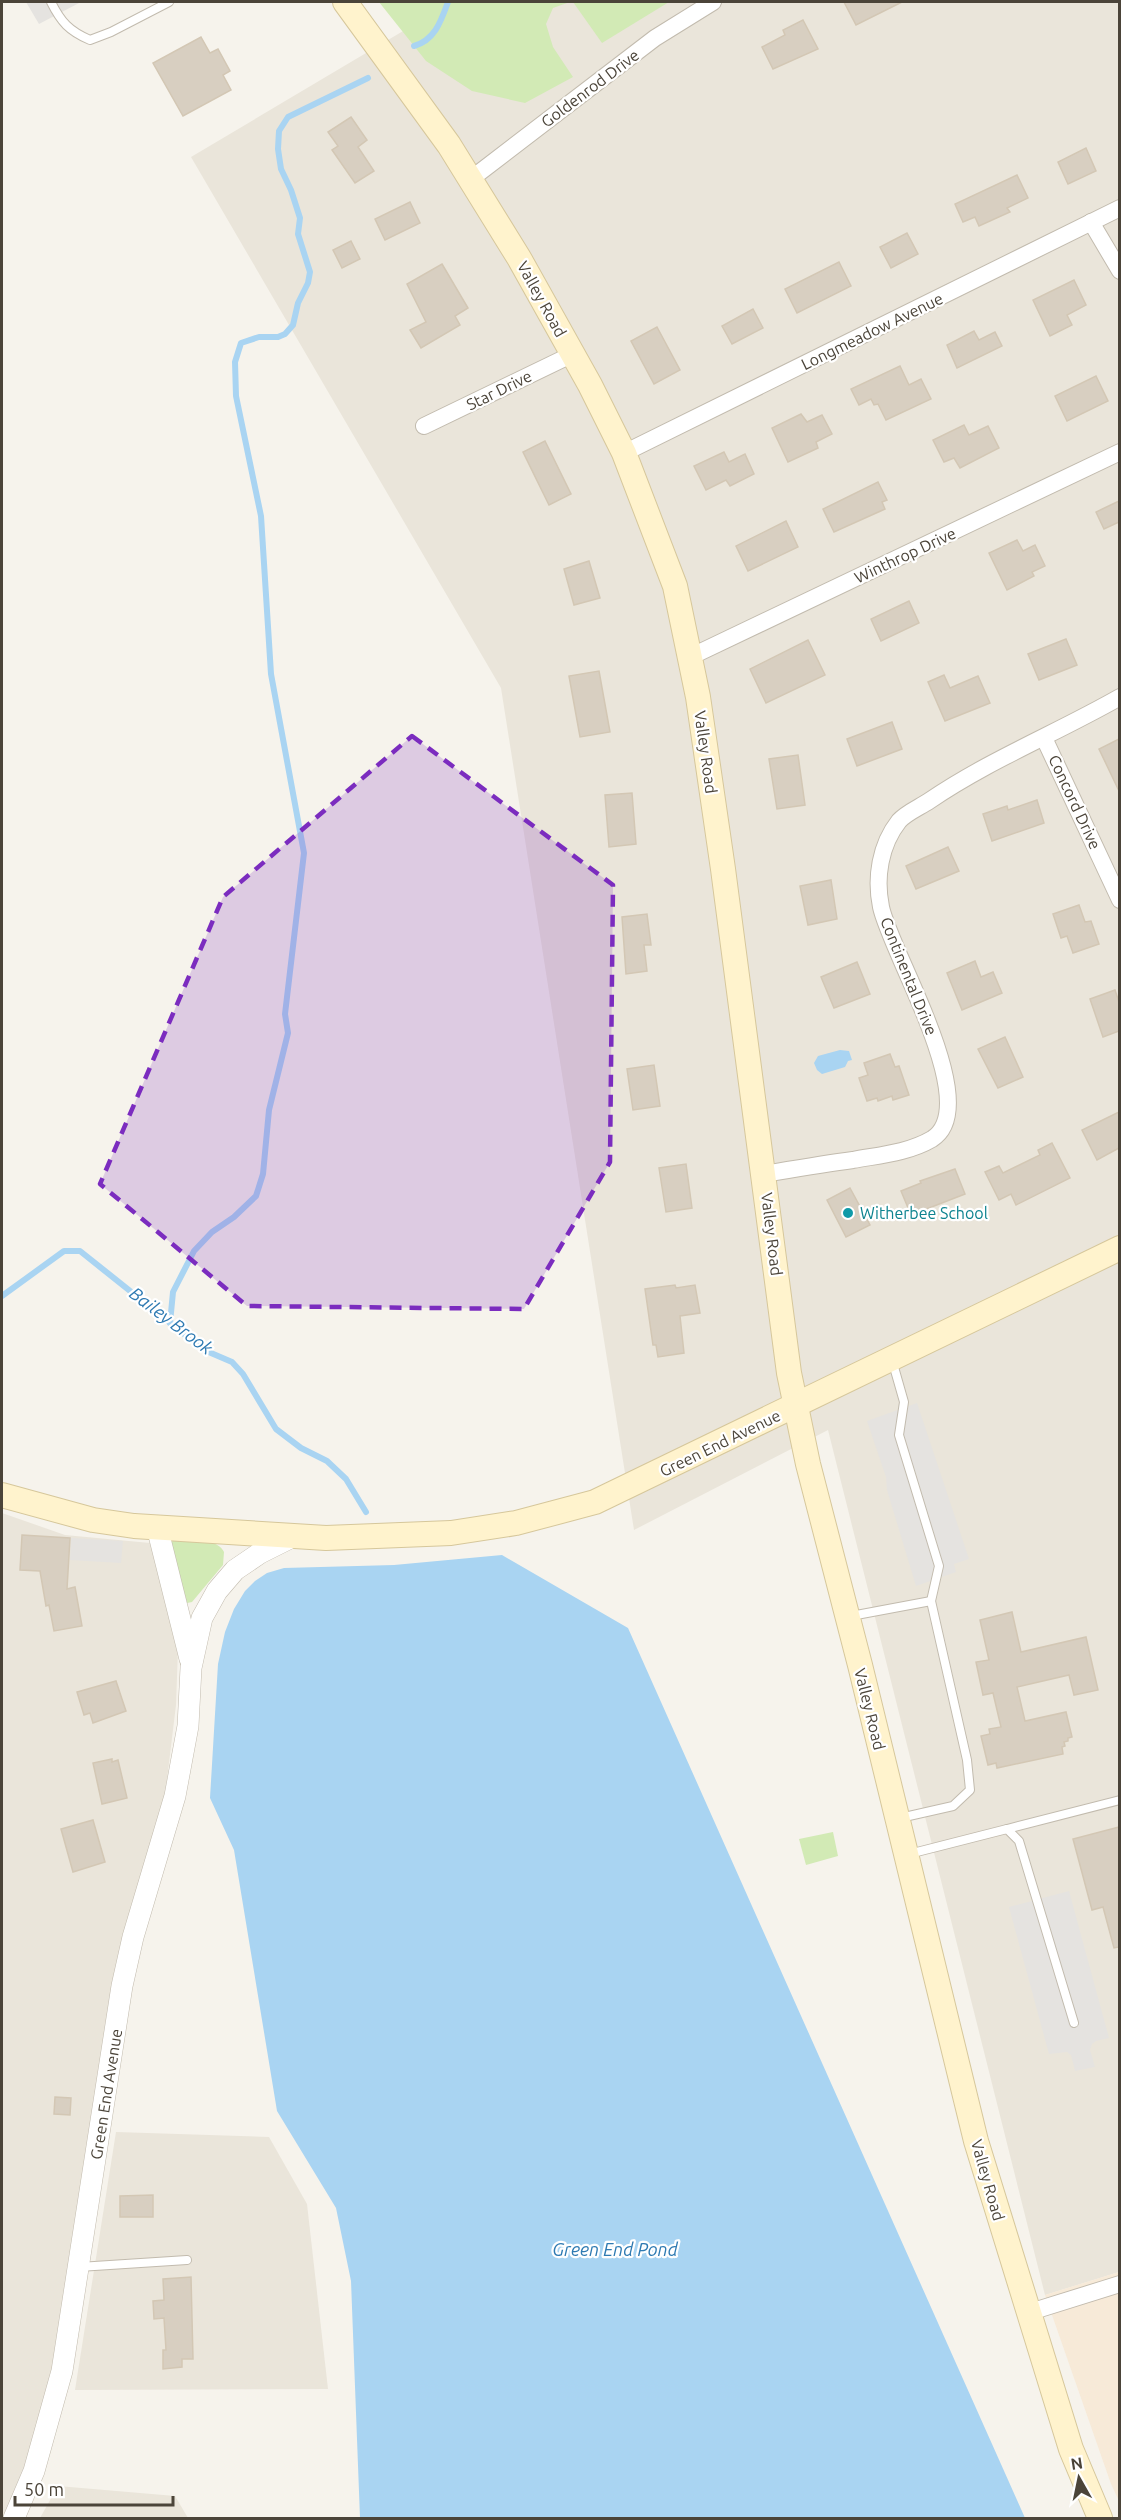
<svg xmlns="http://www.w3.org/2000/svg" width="1121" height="2520" viewBox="0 0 1121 2520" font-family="Ubuntu,sans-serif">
<rect width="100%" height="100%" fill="#f6f3ec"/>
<g fill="#eae5da">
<polygon points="452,2 1119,2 1119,2272 1045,2295 828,1430 634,1530 501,688 191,157"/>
<polygon points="2,1513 65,1535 150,1543 155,1554 178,1649 176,1705 164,1804 59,2339 41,2428 6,2518 2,2518"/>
<polygon points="116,2132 269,2137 307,2204 328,2389 75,2390"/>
<polygon points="58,2486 175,2496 188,2518 40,2518"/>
</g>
<polygon fill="#f7ead8" points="1119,2272 1119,2501 1111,2484 1045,2295"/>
<g fill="#d2eab5">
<polygon points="379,2 570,2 553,8 546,24 553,47 573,77 525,103 472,91 426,61"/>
<polygon points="573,2 669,2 602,43"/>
<path d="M174 1540C189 1541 217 1537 224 1552L223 1565 192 1602 187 1603 170 1543Z"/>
<polygon points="833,1832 838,1856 806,1865 799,1839"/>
</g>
<g fill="#e5e3e0">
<polygon points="26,2 81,2 39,24"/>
<polygon points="917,1403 969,1559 954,1564 956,1572 916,1586 887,1490 886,1477 867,1421"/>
<polygon points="71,1538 123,1541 121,1563 70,1560"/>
<polygon points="1069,1891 1109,2038 1096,2041 1092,2044 1090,2050 1095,2067 1075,2071 1071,2055 1067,2052 1049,2054 1009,1907"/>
</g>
<g fill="#a9d4f2">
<polygon points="840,1050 849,1051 852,1060 848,1061 845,1067 822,1074 817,1070 814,1063 818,1056"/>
<polygon points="502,1555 628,1628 1025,2518 360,2518 351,2281 336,2208 277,2111 234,1850 210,1798 218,1664 225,1632 234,1609 245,1591 255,1581 267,1573 284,1568 394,1565"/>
</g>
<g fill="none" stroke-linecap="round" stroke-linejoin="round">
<g stroke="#a9d4f2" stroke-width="6">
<path d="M414 46C435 40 441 21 448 2"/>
<polyline points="2,1296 64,1251 80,1251 204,1350 232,1362 243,1374 276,1429 301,1448 327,1461 346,1479 366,1512"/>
<polyline points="170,1323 173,1292 194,1251 212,1232 234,1217 256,1196 263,1174 269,1110 288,1033 285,1014 304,853 271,674 261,516 236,396 235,362 241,343 259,337 278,337 285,334 293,325 298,303 308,283 310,272 298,234 300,218 291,190 281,169 278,149 279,131 288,117 368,78"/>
</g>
</g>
<g fill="#d8cfc1" stroke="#d3c7b4" stroke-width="1.5">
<polygon points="844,2 902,2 856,25"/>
<polygon points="803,20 818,49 773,69 762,47 785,35 783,30"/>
<polygon points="201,37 210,53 218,49 230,71 223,75 231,90 183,116 153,63"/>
<polygon points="351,117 367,140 358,147 374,171 355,183 332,150 338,146 328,132"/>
<polygon points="1086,148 1096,171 1068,184 1058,162"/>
<polygon points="1017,175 1028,198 1007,208 1010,212 979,226 975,217 963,222 955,204"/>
<polygon points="410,202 420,223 385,240 375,219"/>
<polygon points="907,233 918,254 891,268 880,247"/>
<polygon points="351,241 360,259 342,268 333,250"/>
<polygon points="839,262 851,286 797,313 785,289"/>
<polygon points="442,264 468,308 455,316 460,325 421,348 410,330 426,322 407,284"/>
<polygon points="1074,280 1086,305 1067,315 1072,325 1050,336 1033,300"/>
<polygon points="753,309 763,328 732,344 722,326"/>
<polygon points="657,327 680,370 654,384 631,341"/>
<polygon points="974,331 979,340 995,332 1002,346 957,368 947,345"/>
<polygon points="900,366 909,385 921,379 931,399 886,420 878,404 874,405 871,399 859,405 851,389"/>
<polygon points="1096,376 1108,401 1067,421 1055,396"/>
<polygon points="801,414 807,422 822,415 832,434 816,442 818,448 788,462 772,428"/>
<polygon points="964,425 969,435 988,426 999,448 960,468 954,458 944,462 933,440"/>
<polygon points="545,441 571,494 549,505 523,452"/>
<polygon points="724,452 729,462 745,454 754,474 730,486 726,480 706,490 694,466"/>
<polygon points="878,482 887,500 882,502 885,509 834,532 823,509"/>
<polygon points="1119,501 1119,522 1104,529 1096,512"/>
<polygon points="786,521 798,547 748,571 736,546"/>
<polygon points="1017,540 1023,551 1035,545 1045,566 1032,572 1034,576 1007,590 989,553"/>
<polygon points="589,561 600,598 574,605 564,569"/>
<polygon points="909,601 919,623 881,641 871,619"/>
<polygon points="1066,639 1077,665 1039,680 1028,654"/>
<polygon points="808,640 825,675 766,703 750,669"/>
<polygon points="599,671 610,732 580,737 569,676"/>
<polygon points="944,675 950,688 978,676 990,703 945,721 928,682"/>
<polygon points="892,722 902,749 857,766 847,739"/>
<polygon points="1119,739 1119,791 1099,749"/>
<polygon points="798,755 805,805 777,809 769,759"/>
<polygon points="632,793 636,844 609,847 605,795"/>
<polygon points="1037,800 1044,823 992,841 983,814 1007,806 1008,810"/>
<polygon points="948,847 959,871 916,889 906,866"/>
<polygon points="831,880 837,919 808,925 800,886"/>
<polygon points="1079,905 1085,922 1091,921 1099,944 1073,953 1067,936 1061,938 1053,914"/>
<polygon points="647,914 651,945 644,945 647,971 626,974 622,917"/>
<polygon points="975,961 981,977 993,972 1002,993 962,1010 947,973"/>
<polygon points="857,962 870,994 834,1008 821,977"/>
<polygon points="1115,990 1119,1002 1119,1031 1103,1037 1090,999"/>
<polygon points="1005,1037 1023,1077 998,1088 978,1049"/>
<polygon points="890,1054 895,1067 899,1066 909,1095 893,1100 892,1096 878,1101 877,1098 867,1101 859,1078 868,1075 864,1063"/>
<polygon points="654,1065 660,1106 633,1110 627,1069"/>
<polygon points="1119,1112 1119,1148 1097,1160 1082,1130"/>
<polygon points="1052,1143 1070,1178 1016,1205 1011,1194 999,1200 985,1172 999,1166 1003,1173 1040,1155 1038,1150"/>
<polygon points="686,1164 692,1208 666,1212 659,1168"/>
<polygon points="955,1169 965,1194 911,1215 901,1191 921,1183 920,1181"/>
<polygon points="850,1188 870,1225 846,1237 827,1200"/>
<polygon points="675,1285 676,1288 695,1285 700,1313 680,1316 684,1353 658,1357 656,1345 653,1345 645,1289"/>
<polygon points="22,1535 70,1538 67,1589 75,1587 82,1626 54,1631 49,1605 46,1606 40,1571 20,1570"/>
<polygon points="1012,1612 1021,1652 1086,1637 1098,1690 1074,1695 1069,1675 1017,1687 1025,1721 1066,1712 1072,1737 1068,1738 1068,1741 1064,1742 1065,1746 1062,1747 1063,1754 997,1768 996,1763 988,1765 981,1736 990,1734 989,1729 1001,1727 993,1693 983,1695 976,1662 989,1660 980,1620"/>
<polygon points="116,1681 126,1711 93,1723 90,1713 84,1715 77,1692"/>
<polygon points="112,1759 112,1762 118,1760 127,1798 102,1804 93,1763"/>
<polygon points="93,1820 105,1862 73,1872 61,1829"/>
<polygon points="1119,1827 1119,1947 1114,1948 1103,1907 1092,1910 1073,1839"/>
<polygon points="55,2097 71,2098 70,2115 54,2114"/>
<polygon points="153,2195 153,2217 120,2217 120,2196"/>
<polygon points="191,2277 193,2359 182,2359 182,2367 163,2369 163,2350 166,2350 164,2318 154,2319 153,2301 164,2300 163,2279"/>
</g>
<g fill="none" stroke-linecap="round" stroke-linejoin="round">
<g stroke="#c2bbae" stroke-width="10">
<g id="service">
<path d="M51 2C61 22 69 31 90 40L111 32 169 2"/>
<polyline points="892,1360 904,1402 899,1435 939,1566 931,1601 967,1760 970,1790 953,1806 900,1818"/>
<polyline points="851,1616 931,1601"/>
<polyline points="1007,1829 1120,1800"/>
<polyline points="909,1854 1007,1829 1019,1841 1074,2023"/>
<polyline points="79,2267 187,2260"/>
</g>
</g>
<g stroke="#c2bbae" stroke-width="18">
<g id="minor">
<polyline points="471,179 655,38 713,2"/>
<polyline points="1091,222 1120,271"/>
<polyline points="424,426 573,354"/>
<polyline points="624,453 1120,208"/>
<polyline points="690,657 1120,452"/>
<polyline points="1044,738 1120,900"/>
<path d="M764 1174C794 1169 823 1164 853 1160 880 1155 908 1153 932 1139 985 1106 890 952 881 907 875 878 880 845 899 821 906 813 920 807 929 801 989 760 1057 733 1120 697"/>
<polyline points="1027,2313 1120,2284"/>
</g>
</g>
<g stroke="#c2bbae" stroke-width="22">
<g id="tertiary">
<polyline points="157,1527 190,1659"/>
<polyline points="14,2518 34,2471 62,2371 122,1986 133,1937 175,1796 188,1726 191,1668 202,1618 217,1591 235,1570 260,1553 292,1537"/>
</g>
</g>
<g stroke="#d6c79b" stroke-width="26">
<g id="secondary">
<polyline points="345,2 449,145 519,258 590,385 624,453 675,586 698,697 723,869 789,1373 808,1464 860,1665 976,2141 1071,2449 1100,2518"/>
<polyline points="2,1495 93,1520 134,1526 326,1538 451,1533 516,1523 595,1502 1120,1248"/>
</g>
</g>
<use href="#service" stroke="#fff" stroke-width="8"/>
<use href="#minor" stroke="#fff" stroke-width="16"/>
<use href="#tertiary" stroke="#fff" stroke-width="21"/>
<use href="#secondary" stroke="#fff3cd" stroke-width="24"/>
</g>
<path fill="#7b2cbf" fill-opacity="0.2" stroke="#7b2cbf" stroke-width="4.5" stroke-dasharray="12 8" stroke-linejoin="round" d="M412 736 613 885 610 1162 524 1309 247 1306 100 1184 223 897Z"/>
<circle fill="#0f9aa8" stroke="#fff" stroke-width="2" cx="848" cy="1213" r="6"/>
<g text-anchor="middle" stroke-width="4.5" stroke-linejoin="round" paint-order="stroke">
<g font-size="16" fill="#4b4439" stroke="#fff">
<text transform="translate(590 88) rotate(-37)" y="6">Goldenrod Drive</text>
<text transform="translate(542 299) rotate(61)" y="6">Valley Road</text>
<text transform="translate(872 331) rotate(-26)" y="6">Longmeadow Avenue</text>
<text transform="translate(499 390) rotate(-26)" y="6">Star Drive</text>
<text transform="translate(905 555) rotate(-25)" y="6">Winthrop Drive</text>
<text transform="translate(706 752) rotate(82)" y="6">Valley Road</text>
<text transform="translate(1075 802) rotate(65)" y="6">Concord Drive</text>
<text transform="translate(909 976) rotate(68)" y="6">Continental Drive</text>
<text transform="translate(772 1234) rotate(83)" y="6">Valley Road</text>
<text transform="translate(720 1443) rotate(-26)" y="6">Green End Avenue</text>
<text transform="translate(870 1709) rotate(76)" y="6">Valley Road</text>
<text transform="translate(106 2094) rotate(-81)" y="6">Green End Avenue</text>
<text transform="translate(988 2180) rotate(74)" y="6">Valley Road</text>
</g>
<g font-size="16" fill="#0d838f" stroke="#fff" text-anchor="start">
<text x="860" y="1219">Witherbee School</text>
</g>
<g font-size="18" font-style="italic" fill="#2e7ab2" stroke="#fff">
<text transform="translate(171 1321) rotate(37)" y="6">Bailey Brook</text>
<text x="615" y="2256">Green End Pond</text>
</g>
</g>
<rect width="1121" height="2520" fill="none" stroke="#4b4439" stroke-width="6"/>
<g transform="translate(1079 2478) rotate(351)" stroke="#ffffff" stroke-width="4.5" paint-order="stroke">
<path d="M0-4.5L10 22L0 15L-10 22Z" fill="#4b4439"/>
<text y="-9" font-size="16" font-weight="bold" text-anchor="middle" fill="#4b4439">N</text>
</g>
<path d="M15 2496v9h158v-9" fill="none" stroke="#4b4439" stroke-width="3"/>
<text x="24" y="2496" font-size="18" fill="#4b4439" stroke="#ffffff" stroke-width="4.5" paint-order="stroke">50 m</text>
</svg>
